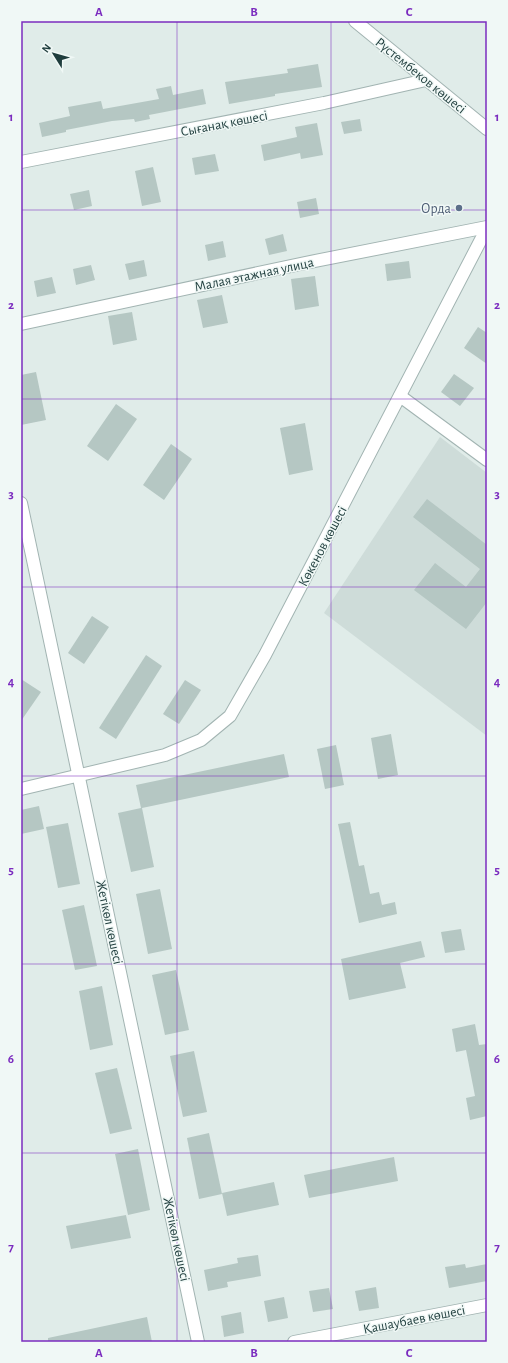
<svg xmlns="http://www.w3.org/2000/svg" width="508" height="1363" viewBox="0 0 508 1363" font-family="'Alegreya Sans',sans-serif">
<rect width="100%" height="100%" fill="#e0ece9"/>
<polygon fill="#cedcd9" points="440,437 487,473 487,736 324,613"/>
<g fill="#b5c7c3">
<polygon points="318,64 322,87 275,94 275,96 229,104 225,82 288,73 287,69"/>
<polygon points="171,86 173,95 203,89 206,104 149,115 150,119 135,122 134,119 112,121 66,130 66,132 42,137 39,123 70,116 68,107 101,101 103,109 159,99 156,89"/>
<polygon points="360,119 362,131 344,134 341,122"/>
<polygon points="317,123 323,155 301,159 300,153 264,161 261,145 297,137 295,127"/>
<polygon points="215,154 219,171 195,175 192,158"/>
<polygon points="153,167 161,202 142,206 135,171"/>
<polygon points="89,190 92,206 74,210 70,194"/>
<polygon points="316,198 319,214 300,218 297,202"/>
<polygon points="283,234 287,251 269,255 265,239"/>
<polygon points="223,241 226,257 208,261 205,245"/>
<polygon points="144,260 147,276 129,280 125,264"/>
<polygon points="409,261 411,278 387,281 385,264"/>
<polygon points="91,265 95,280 76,285 73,269"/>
<polygon points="315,276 319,306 295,310 291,279"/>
<polygon points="52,277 56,293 37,297 34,281"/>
<polygon points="222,295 228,323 203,328 197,300"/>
<polygon points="132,312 137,340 113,345 108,316"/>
<polygon points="478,327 487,333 487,364 464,348"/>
<polygon points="36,372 46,420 21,425 21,375"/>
<polygon points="454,374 474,388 460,406 441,392"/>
<polygon points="116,404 137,419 108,461 87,446"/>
<polygon points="305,423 313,470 289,475 280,428"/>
<polygon points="171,444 192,459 164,500 143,485"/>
<polygon points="427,499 487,545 487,602 466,629 414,590 435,563 466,587 480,569 413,517"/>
<polygon points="92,616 109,627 84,664 68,653"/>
<polygon points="146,655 162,666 116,739 99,728"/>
<polygon points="21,679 41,692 21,721"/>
<polygon points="185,680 201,690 179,724 163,714"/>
<polygon points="391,734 398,775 378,779 371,738"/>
<polygon points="336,745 344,785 325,789 317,749"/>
<polygon points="284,754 289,777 142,808 154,867 131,872 118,813 141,808 136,785"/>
<polygon points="39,806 44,829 21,834 21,810"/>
<polygon points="350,822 359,866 364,865 370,894 379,892 382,905 395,902 397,914 359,923 338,824"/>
<polygon points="68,823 80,884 58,888 46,827"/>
<polygon points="160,889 172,949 148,954 136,894"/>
<polygon points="84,905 97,966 75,970 62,910"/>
<polygon points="461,929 465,950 445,953 441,932"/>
<polygon points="421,941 425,957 400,963 406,988 349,1000 341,959"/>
<polygon points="176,970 189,1030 165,1035 152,975"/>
<polygon points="102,986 113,1045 90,1050 79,991"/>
<polygon points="475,1024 479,1045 487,1044 487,1116 470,1120 466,1098 475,1096 466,1050 456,1052 452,1029"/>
<polygon points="194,1051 207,1112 183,1117 170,1056"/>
<polygon points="117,1068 132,1129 110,1134 95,1073"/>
<polygon points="209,1133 222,1194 199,1199 187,1138"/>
<polygon points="138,1149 150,1210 128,1215 115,1154"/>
<polygon points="394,1157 398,1181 309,1198 304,1175"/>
<polygon points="274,1182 279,1205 227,1216 222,1193"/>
<polygon points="126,1215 131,1238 71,1249 66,1226"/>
<polygon points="258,1255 261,1276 227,1282 228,1287 208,1291 204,1270 238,1263 237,1258"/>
<polygon points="465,1264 466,1268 487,1264 487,1281 449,1288 445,1267"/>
<polygon points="376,1287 379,1308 359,1311 355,1291"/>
<polygon points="329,1288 333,1309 313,1312 309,1291"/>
<polygon points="284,1297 288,1318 268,1322 264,1301"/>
<polygon points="241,1312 244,1333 224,1337 221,1316"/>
<polygon points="147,1317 152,1342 48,1342 48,1338"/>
</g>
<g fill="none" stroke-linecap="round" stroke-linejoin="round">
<g stroke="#a2b4b2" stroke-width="14">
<g id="minor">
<polyline points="355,21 487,129"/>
<polyline points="21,162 324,103 426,80"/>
<polyline points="21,324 305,263 487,227"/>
<polyline points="400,396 487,460"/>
<polyline points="21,503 198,1342"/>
<polyline points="21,789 165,755 201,740 230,716 265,655 487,228"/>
<polyline points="294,1342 487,1305"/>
</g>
</g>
<use href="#minor" stroke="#fff" stroke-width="12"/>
</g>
<path fill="none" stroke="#7b2cbf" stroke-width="1" stroke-opacity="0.55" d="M177 21V1342M331 21V1342M21 210H487M21 399H487M21 587H487M21 776H487M21 964H487M21 1153H487"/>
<circle fill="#5c6f8a" stroke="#f0f8f6" stroke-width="1.5" cx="459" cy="208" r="4"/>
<g text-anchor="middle" stroke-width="3" stroke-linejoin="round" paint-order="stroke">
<g font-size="14" fill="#1f3d3d" stroke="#f0f8f6">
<text transform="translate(421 75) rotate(39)" y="5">Рүстембеков көшесі</text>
<text transform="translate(224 123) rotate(-11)" y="5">Сығанақ көшесі</text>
<text transform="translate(254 274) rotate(-12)" y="5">Малая этажная улица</text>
<text transform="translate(322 546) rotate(-62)" y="5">Көкенов көшесі</text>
<text transform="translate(110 922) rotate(78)" y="5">Жетікөл көшесі</text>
<text transform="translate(177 1239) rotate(78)" y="5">Жетікөл көшесі</text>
<text transform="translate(414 1319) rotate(-11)" y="5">Қашаубаев көшесі</text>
</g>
<g font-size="14" fill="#4e5e75" stroke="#f0f8f6" text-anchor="end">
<text x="451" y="213">Орда</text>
</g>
</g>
<rect width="508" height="1363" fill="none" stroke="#f0f8f6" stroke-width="44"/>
<g transform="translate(54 54) rotate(307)" stroke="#f0f8f6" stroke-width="3" paint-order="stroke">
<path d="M0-3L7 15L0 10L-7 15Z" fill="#1f3d3d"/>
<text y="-6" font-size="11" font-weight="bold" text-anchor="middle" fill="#1f3d3d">N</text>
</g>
<rect x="22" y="22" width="464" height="1319" fill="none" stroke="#7b2cbf" stroke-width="1.5"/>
<g font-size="13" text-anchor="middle" font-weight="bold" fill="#7b2cbf">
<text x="99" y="16">A</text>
<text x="254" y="16">B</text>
<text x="409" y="16">C</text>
<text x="11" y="121">1</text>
<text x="497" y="121">1</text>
<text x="11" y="309">2</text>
<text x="497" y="309">2</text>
<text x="11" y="498">3</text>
<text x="497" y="498">3</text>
<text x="11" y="686">4</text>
<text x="497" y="686">4</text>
<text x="11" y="874">5</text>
<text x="497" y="874">5</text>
<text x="11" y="1063">6</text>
<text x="497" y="1063">6</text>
<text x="11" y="1251">7</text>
<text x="497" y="1251">7</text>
<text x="99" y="1357">A</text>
<text x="254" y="1357">B</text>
<text x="409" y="1357">C</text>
</g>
</svg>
